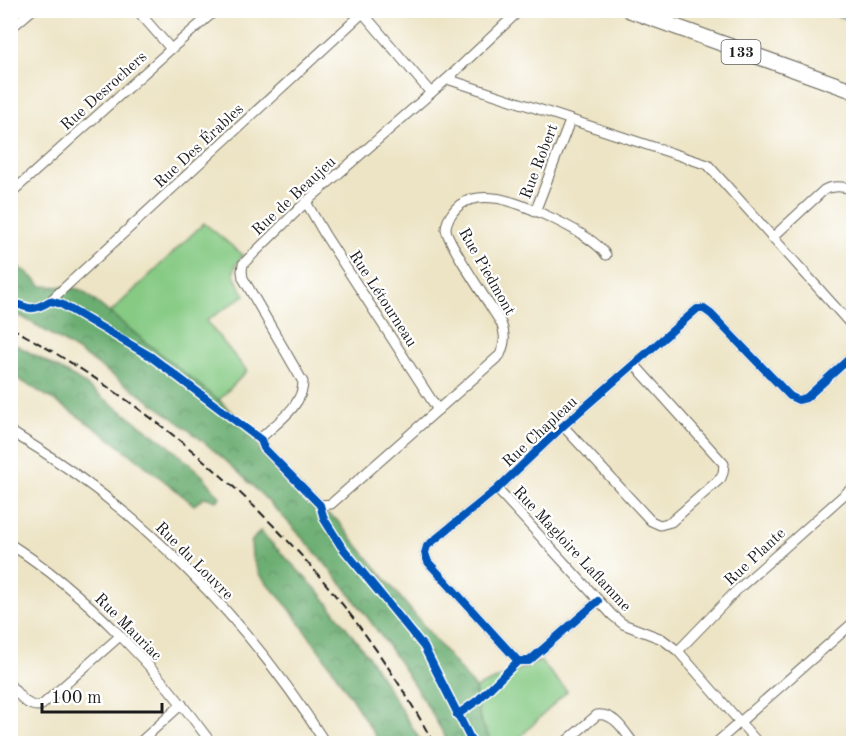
<svg xmlns="http://www.w3.org/2000/svg" width="864" height="754" viewBox="0 0 864 754" font-family="'Old Standard TT',serif">
<defs>
<pattern id="forest-crowns" width="20" height="18" patternUnits="userSpaceOnUse" patternTransform="scale(1.5)"><rect width="20" height="18" fill="#6cae72"/><path d="M2 6a3 3 0 1 1 6 0M12 15a3 3 0 1 1 6 0" fill="none" stroke="#588d5d"/></pattern>
<pattern id="water-waves" width="16" height="10" patternUnits="userSpaceOnUse" patternTransform="scale(1.5)"><rect width="16" height="10" fill="#3fafbb"/><path d="M0 5q4-4 8 0t8 0" fill="none" stroke="#348e97"/></pattern>
</defs>
<rect width="100%" height="100%" fill="#fff"/>
<filter id="ink" filterUnits="userSpaceOnUse"><feTurbulence type="fractalNoise" baseFrequency=".0167" numOctaves="2"/><feDisplacementMap in="SourceGraphic" scale="12" xChannelSelector="R" yChannelSelector="G"/><feConvolveMatrix kernelMatrix="1 2 1 2 8 2 1 2 1" color-interpolation-filters="sRGB"/></filter>
<filter id="wash" filterUnits="userSpaceOnUse"><feTurbulence type="fractalNoise" baseFrequency=".008" numOctaves="4" result="noise"/><feDisplacementMap in="SourceGraphic" scale="24" xChannelSelector="R" yChannelSelector="G"/><feGaussianBlur stdDeviation="1.35" result="paint"/><feColorMatrix in="noise" values="0 0 0 0 0 0 0 0 0 0 0 0 0 0 0 0 0 1.4 0 .05"/><feComposite in="paint" operator="in"/></filter>
<g filter="url(#wash)">
<rect width="100%" height="100%" fill="#ede4c5"/>
<g fill="#86ca84" stroke="#517350" stroke-width="1.5">
<path d="M204 223 243 255C228 273 234 277 245 295L206 321 247 371 219 400 257 435 50 301 81 290 109 314Z"/>
<polygon points="540,661 567,691 514,743 492,744 480,720 475,688"/>
</g>
<g fill="url(#forest-crowns)" stroke="#446547" stroke-width="1.5">
<path d="M10 263 27 272 42 286 68 287 81 290 218 400 257 435 256 438 261 451 320 510 336 519 475 688 480 720 492 743H449C392 642 322 550 237 471 202 438 162 409 122 382 86 356 50 332 11 311Z"/>
<path d="M11 342 77 379 168 445 203 476 220 497 217 501 205 497 194 505C134 456 79 412 11 375Z"/>
<polygon points="260,531 321,594 368,656 422,743 380,743 334,671 289,608 259,574 252,557 251,542"/>
</g>
<polygon fill="url(#water-waves)" stroke="#2e666c" stroke-width="1.5" points="819,11 853,11 853,20"/>
</g>
<g filter="url(#ink)">
<g fill="none" stroke-linecap="round" stroke-linejoin="round">
<g stroke="#656257" stroke-width="11">
<g id="street">
<polyline points="137,10 171,49"/>
<path d="M520 10 447 79 306 202 243 264 242 271 243 278 303 382C303 405 279 421 263 436L261 440 264 448 320 505 331 504 500 355C505 343 506 336 501 323 492 308 447 242 446 229 446 223 450 216 453 212 462 199 479 196 494 198 519 200 593 234 606 255"/>
<polyline points="363,13 431,93"/>
<polyline points="10,29 32,10"/>
<polyline points="447,79 708,165 854,328"/>
<polyline points="10,194 171,49 216,10"/>
<polyline points="306,202 325,235 438,410"/>
<polyline points="535,212 570,121"/>
<path d="M772 238 824 190C834 185 843 186 854 190"/>
<polyline points="50,301 366,10"/>
<polyline points="563,426 651,521 660,525 671,522 721,478 723,473 724,464 634,364"/>
<path d="M10 431C138 507 247 618 326 744"/>
<polyline points="497,489 612,615 623,624 662,639 678,651 759,744"/>
<path d="M10 544C85 592 160 672 212 744"/>
<polyline points="598,601 529,661 518,661 428,562 425,553 427,546 497,489 563,426 697,309 704,309 711,314 790,396 798,400 806,398 851,357 854,350"/>
<polyline points="678,651 737,590 854,486"/>
<path d="M10 685C19 694 28 710 42 705L120 636"/>
<polyline points="138,744 182,704"/>
<path d="M563 744 597 715C615 713 624 731 634 744"/>
<polyline points="715,744 854,622"/>
<polyline points="851,744 854,741"/>
</g>
</g>
<g stroke="#656257" stroke-width="17">
<polyline id="primary" points="629,10 854,91"/>
</g>
<use href="#street" stroke="#fff" stroke-width="9"/>
<use href="#primary" stroke="#fff" stroke-width="15"/>
<path stroke="#1c1c1c" stroke-width="2" stroke-dasharray="9 4.5" stroke-linecap="butt" d="M10 327C187 424 338 565 434 744"/>
<g stroke="#fff" stroke-width="11">
<g id="cycleway">
<path d="M10 301C29 309 32 312 50 301L61 304 150 356 261 440 264 448 320 505 324 519 341 546 424 647 473 744"/>
<polyline points="598,601 529,661 518,661 428,562 425,553 427,546 497,489 563,426 697,309 704,309 711,314 790,396 798,400 806,398 851,357 854,350"/>
<polyline points="457,715 478,700 518,661"/>
</g>
</g>
<use href="#cycleway" stroke="#0057b8" stroke-width="8"/>
</g>
</g>
<g text-anchor="middle" stroke-width="4.5" stroke-linejoin="round" paint-order="stroke">
<rect fill="#fff" stroke="#606060" stroke-width="1.5" x="721.5" y="40" width="39" height="24" rx="4.5"/>
<g font-size="15" font-weight="bold" fill="#1c1c1c">
<text x="741" y="57">133</text>
</g>
<g font-size="16" fill="#1c1c1c" stroke="#fff">
<text transform="translate(103 90) rotate(-42)" y="6">Rue Desrochers</text>
<text transform="translate(198 145) rotate(-43)" y="6">Rue Des Érables</text>
<text transform="translate(538 161) rotate(-69)" y="6">Rue Robert</text>
<text transform="translate(293 195) rotate(-43)" y="6">Rue de Beaujeu</text>
<text transform="translate(488 271) rotate(60)" y="6">Rue Piedmont</text>
<text transform="translate(384 298) rotate(57)" y="6">Rue Létourneau</text>
<text transform="translate(539 431) rotate(-43)" y="6">Rue Chapleau</text>
<text transform="translate(573 548) rotate(47)" y="6">Rue Magloire Laflamme</text>
<text transform="translate(754 556) rotate(-43)" y="6">Rue Plante</text>
<text transform="translate(195 560) rotate(45)" y="6">Rue du Louvre</text>
<text transform="translate(129 626) rotate(45)" y="6">Rue Mauriac</text>
</g>
</g>
<rect width="864" height="754" fill="none" stroke="#fff" stroke-width="36"/>
<path d="M42 703v9h120v-9" fill="none" stroke="#1c1c1c" stroke-width="3"/>
<text x="51" y="703" font-size="18" fill="#1c1c1c" stroke="#ffffff" stroke-width="4.5" paint-order="stroke">100 m</text>
</svg>
